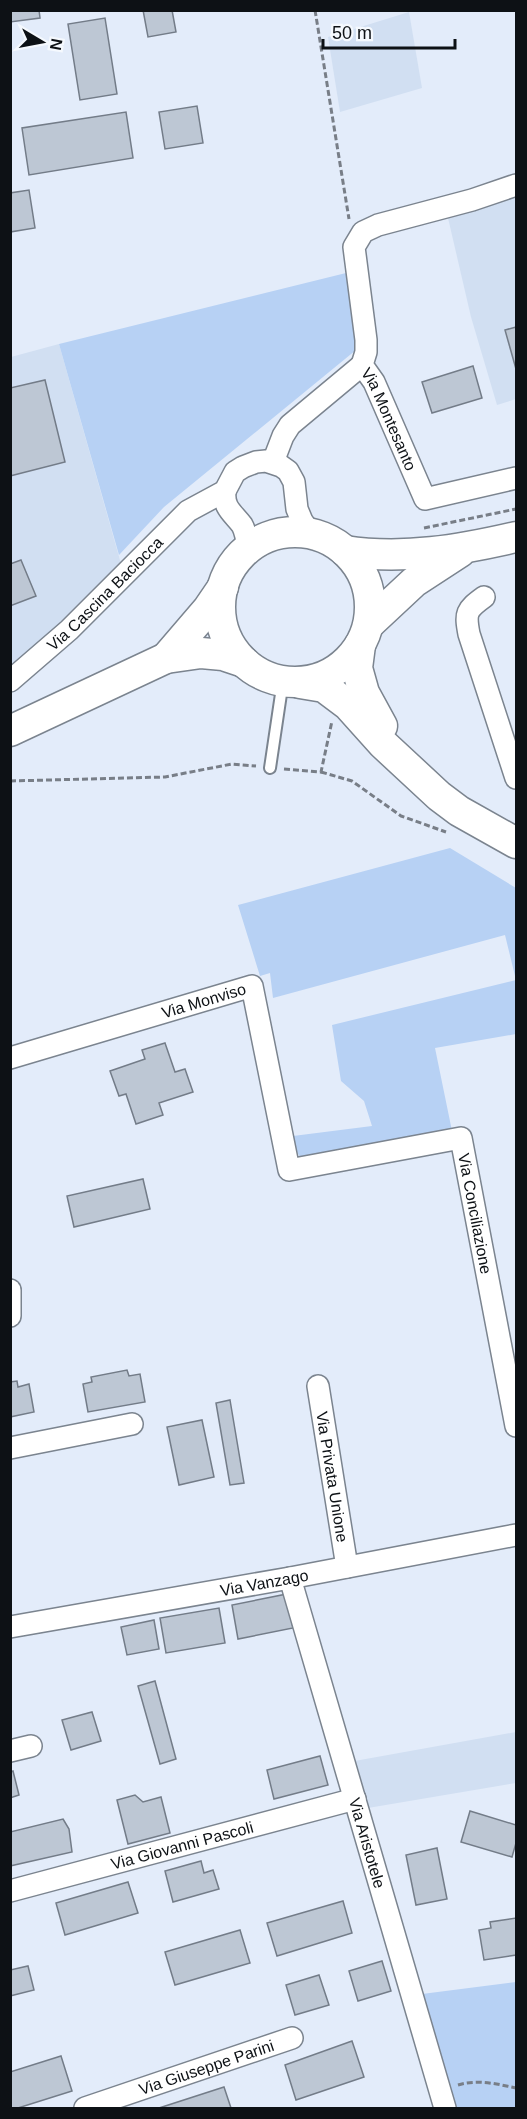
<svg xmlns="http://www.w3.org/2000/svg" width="527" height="2119" viewBox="0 0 527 2119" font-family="Helvetica,sans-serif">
<rect width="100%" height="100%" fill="#e3ecfa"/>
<g fill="#d1dff2">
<polygon points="409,12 422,88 340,112 328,37"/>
<polygon points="516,195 516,399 497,405 471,317 448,218"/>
<polygon points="59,344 125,578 11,689 11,357"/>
<polygon points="516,1732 516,1783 362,1809 349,1762"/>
</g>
<g fill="#b7d1f4">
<polygon points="346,273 356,350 164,507 119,555 59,344"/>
<polygon points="450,848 516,888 516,1034 435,1048 452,1131 301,1158 296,1151 293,1136 372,1126 364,1101 341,1081 332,1025 516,980 505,935 273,998 270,973 260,976 238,905"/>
<polygon points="516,1982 516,2108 456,2108 422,1994"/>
</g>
<g fill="#bdc7d4" stroke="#737c88" stroke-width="1.5">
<polygon points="10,10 39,10 40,18 10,22"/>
<polygon points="143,10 172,10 176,32 148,37"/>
<polygon points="105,18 117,94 80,100 68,24"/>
<polygon points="197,106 203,143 165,149 159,112"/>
<polygon points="126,112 133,158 29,175 22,128"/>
<polygon points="29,190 35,228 10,232 10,193"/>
<polygon points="516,327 516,369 505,330"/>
<polygon points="473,366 482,398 432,413 422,382"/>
<polygon points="45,380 65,462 10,476 10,388"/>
<polygon points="21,560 36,596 10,606 10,564"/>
<polygon points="165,1043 175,1072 185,1069 193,1092 159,1103 163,1115 136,1124 126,1094 119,1096 110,1071 145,1059 142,1050"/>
<polygon points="143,1179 150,1209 74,1227 67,1196"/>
<polygon points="127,1370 129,1376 140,1374 145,1402 88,1412 83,1384 92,1382 91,1377"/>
<polygon points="17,1381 18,1387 29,1384 34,1412 10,1417 10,1382"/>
<polygon points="230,1400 244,1483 230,1485 216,1403"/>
<polygon points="202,1420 214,1477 179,1485 167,1427"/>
<polygon points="287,1594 293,1628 238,1639 232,1605"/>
<polygon points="219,1608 225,1643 166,1653 160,1618"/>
<polygon points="154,1620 159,1649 127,1655 121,1627"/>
<polygon points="155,1681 176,1759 160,1764 138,1686"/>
<polygon points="92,1712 101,1741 71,1750 62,1720"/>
<polygon points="320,1756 328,1785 274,1799 267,1770"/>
<polygon points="13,1771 19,1795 10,1798 10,1772"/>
<polygon points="135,1795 143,1802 161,1797 170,1833 128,1844 117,1800"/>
<polygon points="470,1811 516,1825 516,1843 512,1857 461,1842"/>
<polygon points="63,1819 69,1829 72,1852 10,1866 10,1832"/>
<polygon points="437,1848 447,1899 416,1905 406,1855"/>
<polygon points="201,1861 204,1873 213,1870 219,1889 173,1902 165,1871"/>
<polygon points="128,1882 138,1913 65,1935 56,1903"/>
<polygon points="343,1901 352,1933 277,1956 267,1923"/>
<polygon points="516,1918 516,1955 484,1960 479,1930 491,1928 490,1922"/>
<polygon points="240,1930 250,1963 175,1985 165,1952"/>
<polygon points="382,1961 391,1991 358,2001 349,1971"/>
<polygon points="28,1966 34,1990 10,1996 10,1970"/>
<polygon points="319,1975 329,2005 295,2015 286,1985"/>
<polygon points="352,2041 364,2077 296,2100 285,2065"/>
<polygon points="61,2056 72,2091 18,2108 10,2108 10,2072"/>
<polygon points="224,2087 231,2108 159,2108"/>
</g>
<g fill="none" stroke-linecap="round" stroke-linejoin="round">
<g stroke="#7b848f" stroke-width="14">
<polyline id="lane" points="270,768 281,694 279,681"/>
</g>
<g stroke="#7b848f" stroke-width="24">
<g id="street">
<path id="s1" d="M516 185 472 200 378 225 363 232 354 247 366 340V352L362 365 374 382 425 499 516 478"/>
<polyline points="273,462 283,436 290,425 362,365"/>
<path d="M225 491C223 508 233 513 242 525 246 532 247 541 248 549"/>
<path d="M484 597C466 610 465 613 469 634L516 778"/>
<path id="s2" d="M10 681 69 630 188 511 225 491 235 472 243 467 256 462 266 461 281 466 288 471 294 482 297 509 302 521 311 534"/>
<path id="s3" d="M10 1058 252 986 289 1170 461 1138 516 1426"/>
<polyline points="10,1290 10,1316"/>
<path id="s4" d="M318 1386 347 1567"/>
<polyline points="10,1448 132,1424"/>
<path id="s5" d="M290 1578 445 2108"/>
<path id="s6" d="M10 1627 290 1578 516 1535"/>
<polyline points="10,1751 31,1746"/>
<path id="s7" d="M10 1891 355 1799"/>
<path id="s8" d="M85 2108 292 2038"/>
</g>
</g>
<g stroke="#7b848f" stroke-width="33">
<g id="secondary">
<circle cx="295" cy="607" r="75"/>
<path d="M345 551C403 560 460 550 516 537"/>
<polyline points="369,624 414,582 460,552"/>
<polyline points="360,645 357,668 364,693 382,726"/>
<polyline points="166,658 208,609 223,587"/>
<polyline points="300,683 324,687 348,705 383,744 439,796 459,811 516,843"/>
<polyline points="10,731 166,658 201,653 223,655 244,662"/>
</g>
</g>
<g stroke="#787e87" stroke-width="3" stroke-dasharray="6 3" stroke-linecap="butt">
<polyline points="315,10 349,219"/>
<polyline points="424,528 516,509"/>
<polyline points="284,769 321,772 332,721"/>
<polyline points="321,772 352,781 401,816 446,832"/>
<polyline points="10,781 165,777 232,764 256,766"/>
<path d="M458 2085C478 2079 497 2084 516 2088"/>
</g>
<use href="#lane" stroke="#fff" stroke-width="10"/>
<use href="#street" stroke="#fff" stroke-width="21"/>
<use href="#secondary" stroke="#fff" stroke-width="30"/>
</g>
<g text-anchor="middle" stroke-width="5" stroke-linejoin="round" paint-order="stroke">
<g font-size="16" fill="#0d1115" stroke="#f5f9fe">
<text dy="6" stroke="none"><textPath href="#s1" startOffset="358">Via Montesanto</textPath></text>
<text dy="6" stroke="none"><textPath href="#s2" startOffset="129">Via Cascina Baciocca</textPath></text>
<text dy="6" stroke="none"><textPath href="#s3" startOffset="202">Via Monviso</textPath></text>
<text dy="6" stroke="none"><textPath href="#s3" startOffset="692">Via Conciliazione</textPath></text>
<text dy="6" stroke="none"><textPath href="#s4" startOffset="92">Via Privata Unione</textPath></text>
<text dy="6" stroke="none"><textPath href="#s6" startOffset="258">Via Vanzago</textPath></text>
<text dy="6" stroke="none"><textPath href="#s5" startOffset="276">Via Aristotele</textPath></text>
<text dy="6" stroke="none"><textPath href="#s7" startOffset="178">Via Giovanni Pascoli</textPath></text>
<text dy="6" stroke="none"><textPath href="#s8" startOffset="128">Via Giuseppe Parini</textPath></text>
</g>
</g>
<rect width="527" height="2119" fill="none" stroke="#0d1115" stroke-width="24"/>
<g transform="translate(42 42) rotate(100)" stroke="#f5f9fe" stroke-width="4.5" paint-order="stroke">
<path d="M0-4.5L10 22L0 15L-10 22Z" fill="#0d1115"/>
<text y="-9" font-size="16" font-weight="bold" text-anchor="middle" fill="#0d1115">N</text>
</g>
<path d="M323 39v9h132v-9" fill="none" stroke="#0d1115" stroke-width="3"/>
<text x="332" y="39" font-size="18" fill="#0d1115" stroke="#f5f9fe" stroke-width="4.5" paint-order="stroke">50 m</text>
</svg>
